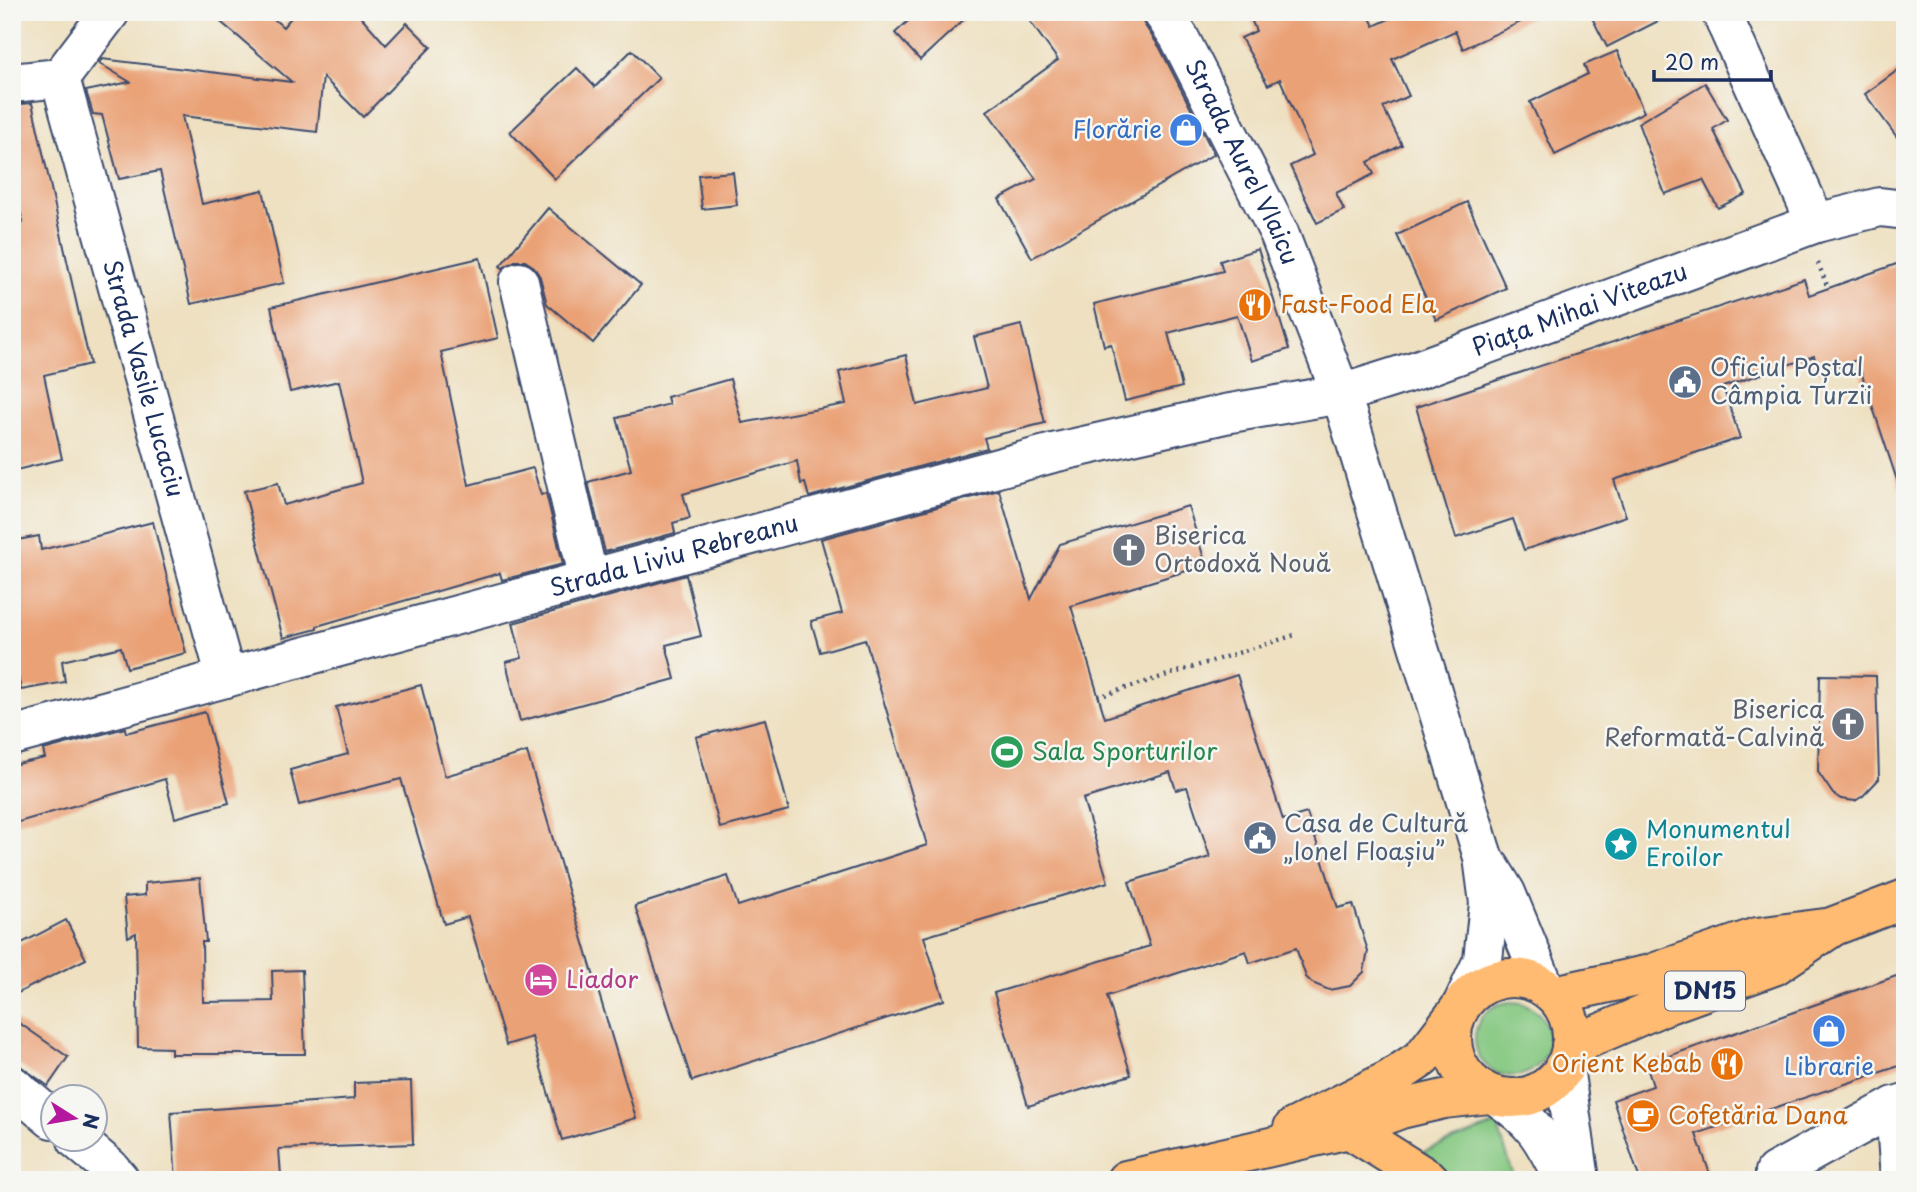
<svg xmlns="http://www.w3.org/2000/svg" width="1917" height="1192" viewBox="0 0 1917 1192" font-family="'Playpen Sans',sans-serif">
<rect width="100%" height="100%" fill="#f6f6f2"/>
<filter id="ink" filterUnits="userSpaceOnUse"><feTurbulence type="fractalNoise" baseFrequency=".0143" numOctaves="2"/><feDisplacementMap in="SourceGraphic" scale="14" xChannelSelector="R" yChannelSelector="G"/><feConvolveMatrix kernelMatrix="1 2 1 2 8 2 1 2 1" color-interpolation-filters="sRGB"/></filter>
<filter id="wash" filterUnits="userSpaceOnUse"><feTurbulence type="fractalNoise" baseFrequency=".00686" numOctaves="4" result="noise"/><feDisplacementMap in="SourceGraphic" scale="28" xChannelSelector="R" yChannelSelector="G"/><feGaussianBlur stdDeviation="1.57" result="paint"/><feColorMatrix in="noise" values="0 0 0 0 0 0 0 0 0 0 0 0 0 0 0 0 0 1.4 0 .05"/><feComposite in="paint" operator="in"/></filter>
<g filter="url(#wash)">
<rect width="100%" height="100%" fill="#eee0c0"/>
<g fill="#84c780" stroke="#507b6f" stroke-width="2">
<circle cx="1512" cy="1039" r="37"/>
<polygon points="1497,1124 1515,1180 1452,1180 1423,1152"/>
</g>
<g id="blocks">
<g fill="#eaa176">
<polygon points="209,12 266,12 283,27 296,12 357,12 386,45 407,23 431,47 363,117 323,77 317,132 182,116 202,204 263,190 284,283 191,304 160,171 119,179 102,115 93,114 86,91 130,82 99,63 102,59 292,82"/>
<polygon points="918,12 972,12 920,60 895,33"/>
<polygon points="1023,12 1140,12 1144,24 1160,48 1214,154 1032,258 999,199 1036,179 987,111 1058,60"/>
<polygon points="1248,12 1367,12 1374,26 1404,12 1542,12 1463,49 1455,31 1392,59 1409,96 1383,107 1402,145 1368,162 1374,174 1336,193 1344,210 1317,223 1290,166 1313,155 1280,79 1268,85 1241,38 1256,31"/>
<polygon points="1589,12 1676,12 1607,47"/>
<polygon points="632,50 659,78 555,179 510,132 577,68 595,87"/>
<polygon points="1617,51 1644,112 1555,155 1530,102 1588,74 1584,65"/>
<polygon points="1905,65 1905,148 1865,94"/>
<polygon points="1705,83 1727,120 1713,129 1746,194 1718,208 1703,180 1665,194 1638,123"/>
<polygon points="32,103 90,364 44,375 62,459 12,471 12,226 23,223 12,177 12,105"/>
<polygon points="733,172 737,205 702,209 698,175"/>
<polygon points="1467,202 1506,288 1436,320 1397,235"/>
<polygon points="548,208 641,285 593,343 547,304 540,277 534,267 525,261 515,261 503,268 500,266"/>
<polygon points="1258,249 1289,349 1252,361 1237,315 1168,333 1182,387 1125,401 1111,344 1104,346 1094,304 1223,271 1220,261"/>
<polygon points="480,258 498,338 441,352 469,485 533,468 541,495 546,493 563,564 502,580 500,573 317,626 317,629 283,638 244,491 278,483 284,505 362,483 339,381 290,392 271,307"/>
<polygon points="1905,261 1905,485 1899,486 1857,360 1819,372 1814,356 1723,387 1740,438 1614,480 1626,516 1524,550 1513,519 1456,538 1416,407 1804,279 1809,295"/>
<polygon points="1021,325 1045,423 984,438 987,448 809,497 805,483 801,484 797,461 683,494 690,518 673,523 675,533 605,552 588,482 631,470 617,418 669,404 667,397 730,379 742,423 846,404 839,372 906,355 917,405 987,388 974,337"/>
<polygon points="999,490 1031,599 1060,544 1188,506 1206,565 1071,606 1105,718 1237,675 1283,820 1307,813 1338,908 1353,904 1368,951 1364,972 1350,986 1329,990 1312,983 1306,977 1296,948 1250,963 1246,951 1107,996 1131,1075 1028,1106 994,993 1150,946 1129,882 1210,857 1187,787 1176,790 1170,772 1083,799 1108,882 924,937 944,1000 692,1081 635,906 728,876 738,906 927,845 865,639 820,652 811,621 842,613 821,539"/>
<polygon points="153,522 186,653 127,668 121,647 62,661 65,682 21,690 12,649 12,541 39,536 41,550"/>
<polygon points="686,575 701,636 666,645 675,679 520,721 506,662 522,658 513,623"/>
<polygon points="1820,675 1876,676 1879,779 1863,796 1855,801 1841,799 1833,794 1818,772"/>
<polygon points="421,685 445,776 527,752 636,1118 562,1140 532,1037 506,1045 468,917 444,924 401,779 299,805 290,770 348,754 336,707"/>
<polygon points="205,712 229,803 175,818 165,779 12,824 12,765 45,758 43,750 125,728 126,733"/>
<polygon points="765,719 789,810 720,828 696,737"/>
<polygon points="200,878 206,942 202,942 203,1002 273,1001 272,971 302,970 305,1054 171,1054 171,1048 138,1047 136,933 128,937 124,897 145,895 145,883"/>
<polygon points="66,920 86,959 12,996 12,948"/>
<polygon points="1905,973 1905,1064 1696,1134 1712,1180 1640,1180 1613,1100 1653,1086 1646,1064"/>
<polygon points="12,1018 68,1057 48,1086 12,1060"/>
<polygon points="411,1081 413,1144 279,1149 281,1176 231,1180 176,1180 171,1112 354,1099 354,1083"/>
</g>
</g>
</g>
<g filter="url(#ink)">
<use href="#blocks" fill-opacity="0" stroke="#3b4a6d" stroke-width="2"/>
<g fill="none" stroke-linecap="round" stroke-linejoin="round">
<g stroke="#3b4a6d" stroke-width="42">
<g id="minor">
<path id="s1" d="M1162 12 1179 37 1279 233 1341 394 1483 857 1489 903 1483 960 1464 1001"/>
<polyline points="1721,12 1816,223"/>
<path id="s2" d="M60 78 226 678"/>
<polyline points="12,83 60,78 110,12"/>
<polyline points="519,282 589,580"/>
<path id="s3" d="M12 736 1053 453 1225 414 1341 394 1417 370 1816 223 1880 207 1905 210"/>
<polyline points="1490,867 1506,893 1545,988"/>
<polyline points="1564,1067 1580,1180"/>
<path d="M1498 1097C1537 1124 1543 1139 1564 1180"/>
<polyline points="1775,1172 1895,1106"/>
<polyline points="1900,1180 1895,1106 1905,1103"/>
</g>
</g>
<g stroke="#3b4a6d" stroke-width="42">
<g id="tertiary">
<polyline points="12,1085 52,1119"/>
<polyline points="77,1140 109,1167 120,1180"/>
</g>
</g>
<g stroke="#3b4a6d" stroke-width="42">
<g id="primary">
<circle cx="1512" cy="1038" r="60"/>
<polyline points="1554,995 1650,974 1757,937 1825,928"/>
<polyline points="1571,1046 1663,1006 1774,966 1834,926 1905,899"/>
<polyline points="1293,1128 1389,1080 1422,1058 1458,1011"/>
<polyline points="1349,1129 1430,1180"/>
<polyline points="1126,1180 1349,1129 1401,1109 1444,1099 1489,1094"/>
</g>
</g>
<g stroke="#3b4a6d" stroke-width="4.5" stroke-dasharray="2 5" stroke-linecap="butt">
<polyline points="1818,263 1828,288"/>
<polyline points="1098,697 1298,634"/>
</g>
<use href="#minor" stroke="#fff" stroke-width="38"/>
<use href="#tertiary" stroke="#fff" stroke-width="38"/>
<use href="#primary" stroke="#ffbb71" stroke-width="38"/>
</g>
</g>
<defs>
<g id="shop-disc" transform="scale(1.75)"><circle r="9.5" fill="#3f7fe0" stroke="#f6f6f2"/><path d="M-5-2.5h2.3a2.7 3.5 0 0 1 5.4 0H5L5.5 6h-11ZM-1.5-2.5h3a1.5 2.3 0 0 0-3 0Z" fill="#fff"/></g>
<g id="restaurant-disc" transform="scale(1.75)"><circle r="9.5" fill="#e8710a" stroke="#f6f6f2"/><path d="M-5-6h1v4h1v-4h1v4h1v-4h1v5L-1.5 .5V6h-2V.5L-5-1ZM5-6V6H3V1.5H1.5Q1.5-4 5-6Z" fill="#fff"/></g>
<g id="civic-disc" transform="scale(1.75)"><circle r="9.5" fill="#5c6f8a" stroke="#f6f6f2"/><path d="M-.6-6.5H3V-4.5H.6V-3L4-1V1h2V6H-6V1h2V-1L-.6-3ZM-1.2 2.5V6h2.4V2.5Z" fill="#fff"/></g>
<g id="church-disc" transform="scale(1.75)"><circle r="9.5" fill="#6b7280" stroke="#f6f6f2"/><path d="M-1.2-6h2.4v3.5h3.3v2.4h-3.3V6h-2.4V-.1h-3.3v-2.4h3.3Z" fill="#fff"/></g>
<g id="stadium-disc" transform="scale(1.75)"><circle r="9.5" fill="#2e9e5b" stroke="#f6f6f2"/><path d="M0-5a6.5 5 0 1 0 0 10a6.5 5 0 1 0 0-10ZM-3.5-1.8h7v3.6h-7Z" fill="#fff"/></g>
<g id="sight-disc" transform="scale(1.75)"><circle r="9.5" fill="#0f9aa8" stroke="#f6f6f2"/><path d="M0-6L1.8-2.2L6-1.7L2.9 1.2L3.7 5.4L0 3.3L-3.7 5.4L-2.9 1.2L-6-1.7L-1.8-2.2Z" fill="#fff"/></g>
<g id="hotel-disc" transform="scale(1.75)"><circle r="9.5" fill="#d1479c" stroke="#f6f6f2"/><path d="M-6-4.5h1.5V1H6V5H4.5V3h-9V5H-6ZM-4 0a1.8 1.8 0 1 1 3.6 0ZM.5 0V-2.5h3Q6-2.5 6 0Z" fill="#fff"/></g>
<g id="cafe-disc" transform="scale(1.75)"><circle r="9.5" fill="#e8710a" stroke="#f6f6f2"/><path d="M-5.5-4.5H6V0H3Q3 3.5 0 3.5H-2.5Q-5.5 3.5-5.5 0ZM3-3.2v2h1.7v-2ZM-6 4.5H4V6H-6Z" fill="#fff"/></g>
</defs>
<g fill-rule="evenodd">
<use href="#shop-disc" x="1186" y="130"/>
<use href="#restaurant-disc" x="1255" y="305"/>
<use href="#civic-disc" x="1685" y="382"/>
<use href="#church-disc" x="1129" y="550"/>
<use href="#church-disc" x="1848" y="724"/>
<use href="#stadium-disc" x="1007" y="752"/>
<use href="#civic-disc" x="1260" y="838"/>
<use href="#sight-disc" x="1621" y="844"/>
<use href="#hotel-disc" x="541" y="980"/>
<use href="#shop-disc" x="1829" y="1031"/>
<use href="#restaurant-disc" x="1727" y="1064"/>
<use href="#cafe-disc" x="1643" y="1116"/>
</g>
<g text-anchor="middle" stroke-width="5" stroke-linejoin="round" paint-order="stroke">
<rect fill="#f6f6f2" stroke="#5d6b8a" stroke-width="2" x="1665" y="971.5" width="80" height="39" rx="5"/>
<g font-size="23" font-weight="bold" fill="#1b2f5e">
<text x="1705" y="999">DN15</text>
</g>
<g font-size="24" fill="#366cbe" stroke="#f6f6f2" text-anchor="end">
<text x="1162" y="138">Florărie</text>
<text x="1829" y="1075" text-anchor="middle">Librarie</text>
</g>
<g font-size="24" fill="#1b2f5e" stroke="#f6f6f2">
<text dy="8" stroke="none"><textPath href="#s1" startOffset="170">Strada Aurel Vlaicu</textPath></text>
<text dy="8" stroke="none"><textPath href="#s3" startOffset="1626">Piața Mihai Viteazu</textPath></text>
<text dy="8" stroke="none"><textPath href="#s2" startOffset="312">Strada Vasile Lucaciu</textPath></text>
<text dy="8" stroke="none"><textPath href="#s3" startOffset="686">Strada Liviu Rebreanu</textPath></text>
</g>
<g font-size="24" fill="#c56008" stroke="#f6f6f2" text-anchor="start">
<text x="1280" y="313">Fast-Food Ela</text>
<text x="1702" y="1072" text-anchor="end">Orient Kebab</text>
<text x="1668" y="1124">Cofetăria Dana</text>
</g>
<g font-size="24" fill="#4e5e75" stroke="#f6f6f2" text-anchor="start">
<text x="1710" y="376">Oficiul Poștal<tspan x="1710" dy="28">Câmpia Turzii</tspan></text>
<text x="1284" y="832">Casa de Cultură<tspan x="1284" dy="28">„Ionel Floașiu”</tspan></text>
</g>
<g font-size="24" fill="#5b616d" stroke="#f6f6f2" text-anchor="start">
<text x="1154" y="544">Biserica<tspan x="1154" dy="28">Ortodoxă Nouă</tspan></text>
<text x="1824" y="718" text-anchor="end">Biserica<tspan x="1824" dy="28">Reformată-Calvină</tspan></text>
</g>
<g font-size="24" fill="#27864d" stroke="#f6f6f2" text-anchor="start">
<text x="1032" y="760">Sala Sporturilor</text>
</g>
<g font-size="24" fill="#0d838f" stroke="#f6f6f2" text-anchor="start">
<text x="1646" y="838">Monumentul<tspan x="1646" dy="28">Eroilor</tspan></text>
</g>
<g font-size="24" fill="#b23c85" stroke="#f6f6f2" text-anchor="start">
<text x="566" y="988">Liador</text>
</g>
</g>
<rect width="1917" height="1192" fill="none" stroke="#f6f6f2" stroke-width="42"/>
<g transform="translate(74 1118) rotate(101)"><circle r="33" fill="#f6f6f2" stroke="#9ea6b7" stroke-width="2"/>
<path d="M0-5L12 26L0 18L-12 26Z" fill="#b5179e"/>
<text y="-10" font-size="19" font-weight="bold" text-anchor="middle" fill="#1b2f5e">N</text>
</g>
<path d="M1654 70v10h117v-10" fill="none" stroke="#1b2f5e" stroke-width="3.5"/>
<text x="1665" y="70" font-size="21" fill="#1b2f5e" stroke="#f6f6f2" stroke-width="5" paint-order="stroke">20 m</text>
</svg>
